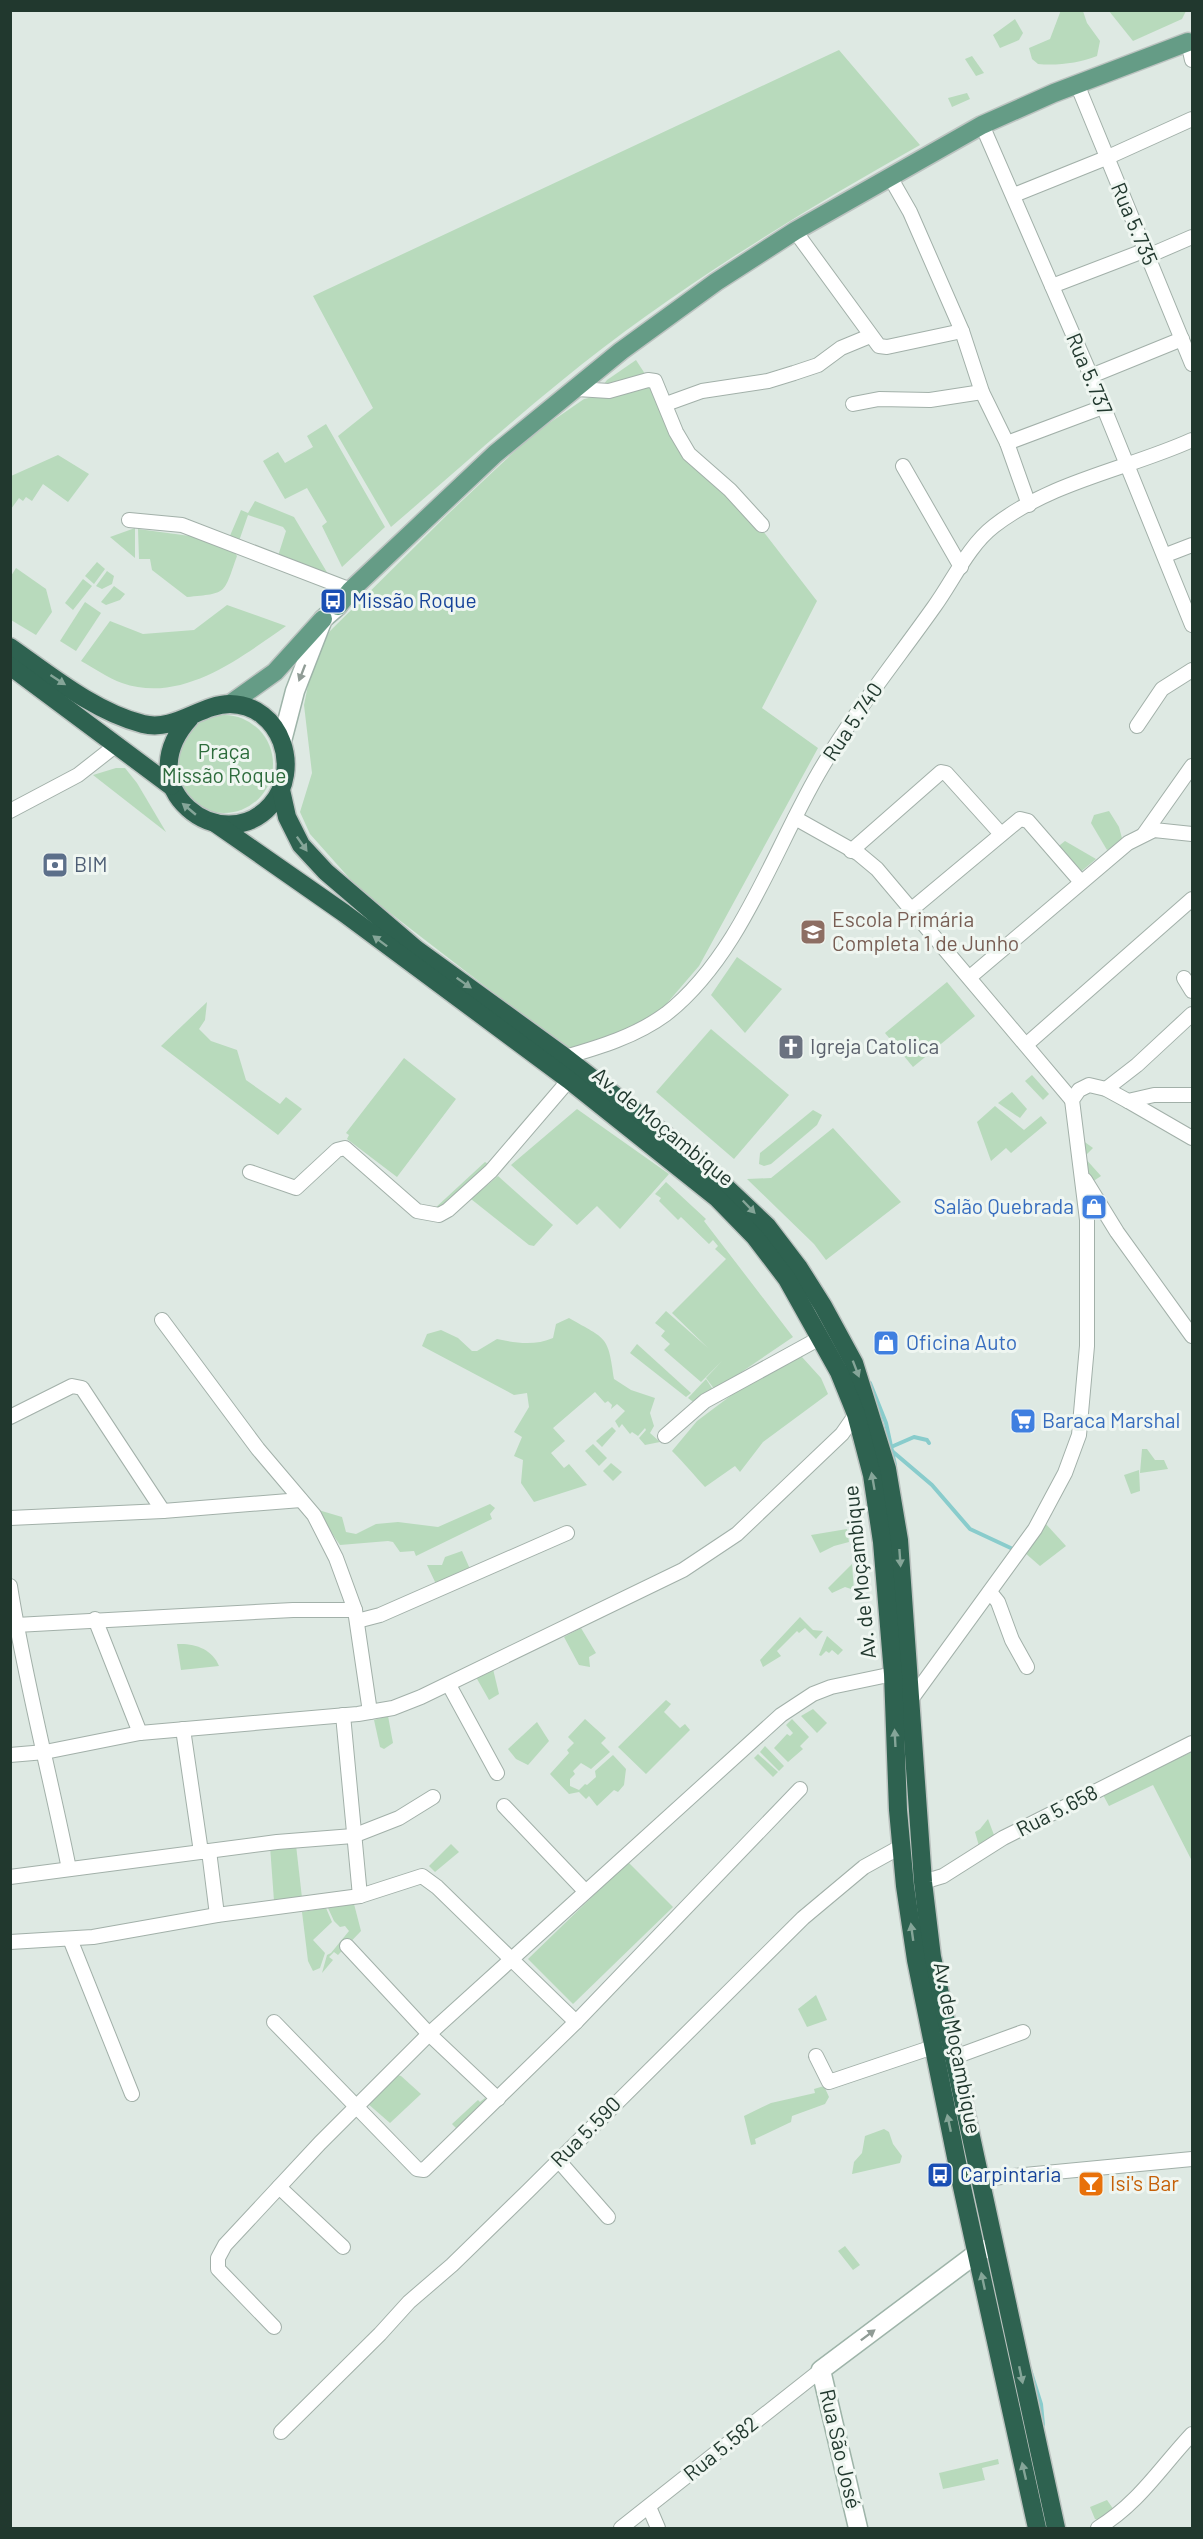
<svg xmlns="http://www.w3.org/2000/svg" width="1203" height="2539" viewBox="0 0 1203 2539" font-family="Barlow,sans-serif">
<rect width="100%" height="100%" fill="#dee9e3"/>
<g fill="#b8dabc">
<path d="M1061 10 1083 11 1087 23 1100 41 1097 56C1079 63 1057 66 1038 64L1032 59 1029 48 1050 39Z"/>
<polygon points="1109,11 1186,11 1182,19 1133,41"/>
<polygon points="1015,19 1023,33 1019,40 1000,48 993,35"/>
<path d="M839 50 920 145C794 216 671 291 560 382 502 429 447 479 391 527L338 436 373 408 313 296Z"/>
<polygon points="972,56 984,73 976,76 965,59"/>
<polygon points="967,93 970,99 952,107 948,98"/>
<polygon points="636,360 647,377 600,389 607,380"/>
<polygon points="651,384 675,434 749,513 817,601 762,708 818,748 699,966 662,1009 616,1036 569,1051 359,889 310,834 300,812 312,773 304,705 312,665 330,631 448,514 532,435 584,399"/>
<polygon points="326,424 385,527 342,567 322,526 327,522 307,488 285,499 263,461 278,452 285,463 313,447 307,436"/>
<polygon points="58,455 89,474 68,502 43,484 32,501 26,497 23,501 19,498 11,509 11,476"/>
<polygon points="255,501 294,517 328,574 278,556 286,531 283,527 248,515 239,541 229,538 241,510 248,513"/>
<polygon points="135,528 135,558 110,537"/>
<path d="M138 529 190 536 235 553 237 556C223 595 228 593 187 597L152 570 150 559H139Z"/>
<polygon points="97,562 105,569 94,584 85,576"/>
<polygon points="16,568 46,589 52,612 36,635 11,620 11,576"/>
<polygon points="107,571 114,576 112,584 102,589 96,586"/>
<polygon points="83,579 92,586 73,610 65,603"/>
<polygon points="114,586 125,594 120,600 106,605 101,602"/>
<polygon points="85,602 101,613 76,651 60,641"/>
<path d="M227 605 286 626C240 658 182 704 122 683 108 678 94 668 81 661L110 621 143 634 194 630Z"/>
<circle cx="224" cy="764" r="49"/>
<polygon points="116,768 125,768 137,783 166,832 93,775"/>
<polygon points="1109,811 1119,827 1123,842 1107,850 1091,823 1094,815"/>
<polygon points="1065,841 1096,859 1078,874 1055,849"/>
<polygon points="737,957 782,989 745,1033 711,995"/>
<polygon points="947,982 975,1016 913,1067 885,1033"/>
<polygon points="207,1002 205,1020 199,1029 211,1041 237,1050 246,1080 280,1104 286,1097 302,1109 278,1135 161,1046"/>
<polygon points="711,1029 789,1095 734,1159 656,1092"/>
<polygon points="404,1058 456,1099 397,1177 347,1139 349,1135 346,1133"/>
<polygon points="1032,1075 1049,1094 1043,1100 1025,1081"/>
<polygon points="1012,1092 1027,1109 1020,1118 998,1103"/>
<polygon points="995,1106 1024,1130 1041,1116 1047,1123 1011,1153 1006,1148 991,1161 977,1122"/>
<polygon points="577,1109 669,1174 620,1229 597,1206 577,1225 511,1165"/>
<polygon points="813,1110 822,1115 817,1125 771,1164 764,1166 759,1164 760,1153"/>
<polygon points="833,1128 901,1202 826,1260 814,1244 747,1179 771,1178"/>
<polygon points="1082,1140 1093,1148 1084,1157 1101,1176 1092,1182 1083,1156"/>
<polygon points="485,1162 491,1166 450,1205 433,1210"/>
<polygon points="498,1176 553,1225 534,1246 529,1245 471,1199"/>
<polygon points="666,1182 706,1219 704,1221 793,1337 715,1390 706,1378 722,1361 701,1382 664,1350 670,1344 661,1336 665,1331 655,1323 666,1311 708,1348 672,1313 726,1259 715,1249 718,1246 713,1240 709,1244 681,1217 678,1220 659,1201 661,1198 655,1194"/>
<path d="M569 1318C607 1340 608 1335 614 1379L631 1390 655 1398 650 1413 654 1426 650 1433 660 1442 645 1445 639 1438 646 1430 645 1428 638 1436 632 1432 630 1434 622 1424 619 1428 615 1421 625 1411 617 1404 611 1409 612 1405 608 1401 605 1403 595 1392 553 1428 565 1441 551 1453 564 1468 569 1464 587 1485 534 1502 521 1483 523 1460 514 1456 522 1437 514 1432 529 1407 527 1393 514 1395 422 1346 427 1334 441 1330 458 1338 472 1351H477L497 1339C515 1343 535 1346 553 1338L556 1324Z"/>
<polygon points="637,1344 691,1393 686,1397 630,1353"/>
<path d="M802 1357 821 1378 828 1394 763 1442 740 1472 735 1466 705 1487C693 1474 685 1464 672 1451L697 1421 741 1388 782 1361Z"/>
<polygon points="706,1379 714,1391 696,1404 688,1398"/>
<polygon points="612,1427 616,1431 602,1447 596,1441"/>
<polygon points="593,1444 607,1458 599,1466 585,1451"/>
<polygon points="1142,1449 1147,1449 1155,1460 1164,1460 1168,1469 1140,1473"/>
<polygon points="611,1463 622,1472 613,1481 603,1471"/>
<polygon points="1139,1470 1140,1491 1131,1494 1124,1475"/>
<polygon points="490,1504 495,1508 490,1514 492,1519 416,1556 414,1551 400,1552 393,1542 388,1541 340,1545 315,1509 342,1517 346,1532 356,1534 376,1524 398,1522 438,1527"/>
<polygon points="1045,1523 1066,1546 1040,1566 1024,1552"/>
<polygon points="847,1529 849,1542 834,1546 820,1553 811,1535"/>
<polygon points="462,1551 470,1569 436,1584 427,1565 442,1565 445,1557"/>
<polygon points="852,1564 854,1590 845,1587 832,1593 828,1588"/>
<polygon points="800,1617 813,1630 823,1631 816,1639 805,1628 799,1633 797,1631 777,1651 781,1656 763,1667 760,1660"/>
<polygon points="581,1628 596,1653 589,1657 590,1667 579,1665 564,1637"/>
<polygon points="827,1636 843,1650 838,1655 832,1650 829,1653 826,1651 821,1656 819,1655"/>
<path d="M177 1644C195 1643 212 1649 219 1666L181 1670Z"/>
<polygon points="493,1669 499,1694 489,1700 476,1677"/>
<polygon points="666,1700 671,1704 664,1712 680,1728 685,1724 690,1730 646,1774 618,1747"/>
<polygon points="813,1709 827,1723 817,1733 801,1716"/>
<polygon points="388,1716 393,1743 384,1749 380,1747 374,1720"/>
<polygon points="585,1719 606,1738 601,1743 610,1752 591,1769 581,1763 573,1771 575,1774 570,1779 570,1786 579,1790 585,1784 587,1785 596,1777 595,1771 613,1755 626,1769 624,1785 618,1792 614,1790 597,1806 589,1796 586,1799 579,1792 569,1794 550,1774 569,1753 567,1750 574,1743 568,1737"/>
<polygon points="792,1719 809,1737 800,1746 803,1749 788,1762 774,1748 787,1734 790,1736 793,1733 786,1725"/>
<polygon points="537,1722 549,1741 528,1765 516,1759 508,1749"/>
<polygon points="765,1746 784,1766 779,1771 760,1752"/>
<polygon points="1192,1752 1192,1861 1153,1785 1109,1806 1102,1793"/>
<polygon points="758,1754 778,1772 773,1777 754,1758"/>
<polygon points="988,1819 994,1835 979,1846 975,1832 980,1829"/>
<polygon points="451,1844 459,1852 435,1872 429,1866"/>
<polygon points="296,1845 302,1898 274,1901 270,1846"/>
<polygon points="628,1862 673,1907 573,2004 528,1959"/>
<polygon points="354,1904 361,1931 338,1955 334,1952 329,1957 333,1960 322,1973 327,1955 331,1953 349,1931 345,1926 340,1927 334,1921 328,1908"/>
<polygon points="326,1908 332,1922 313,1940 325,1953 320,1968 313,1971 308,1961 302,1912"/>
<polygon points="816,1995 827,2020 807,2027 798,2009"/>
<polygon points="394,2074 401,2076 421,2094 390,2123 367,2103"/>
<polygon points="824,2086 829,2097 825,2104 792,2116 791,2122 755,2139 756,2144 751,2145 744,2116 771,2103 815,2093 814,2089"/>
<polygon points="485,2098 489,2103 461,2133 452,2124 478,2100 480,2102"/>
<polygon points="884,2129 889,2132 893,2144 902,2156 900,2163 852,2174 854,2162 862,2153 865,2136"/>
<polygon points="845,2246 860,2265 853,2270 838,2251"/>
<polygon points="998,2459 999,2464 982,2468 985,2480 943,2489 939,2473"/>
<polygon points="1107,2500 1114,2510 1099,2520 1095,2519 1090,2507"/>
</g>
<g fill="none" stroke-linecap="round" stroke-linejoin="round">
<g stroke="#89cccc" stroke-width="4">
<polyline points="870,1383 886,1423 895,1465"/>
<polyline points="891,1447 914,1437 927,1440 929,1443"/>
<polyline points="892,1451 932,1485 970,1529 1015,1550"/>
<polyline points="1029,2366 1041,2404 1043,2425"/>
</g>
<g stroke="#a2b0a9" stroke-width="16">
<g id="street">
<polyline points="1188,42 1192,60"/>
<polyline points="1077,84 1192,364"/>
<polyline points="982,125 1091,376 1192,625"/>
<polyline points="890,177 910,212 962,331 982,392 1007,443 1029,505"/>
<polyline points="1014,195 1106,158 1192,119"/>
<polyline points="795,231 879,346 887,347 962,331"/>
<polyline points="1148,256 1192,237"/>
<polyline points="1052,286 1146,250"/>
<polyline points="1091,376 1182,339"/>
<polyline points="577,389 609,391 648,380 655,381 676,432 689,454 730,490 762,525"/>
<polyline points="666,404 702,391 768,381 794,373 818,365 841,348 870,336"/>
<polyline points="853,404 879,399 930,400 982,392"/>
<polyline points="1007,443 1103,407"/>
<polyline points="903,466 961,567"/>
<polyline points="129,520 182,525 351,590"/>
<polyline points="1166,555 1192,545"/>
<polyline points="1137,726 1162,689 1192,670"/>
<polyline points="10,811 78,775 115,746"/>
<polyline points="795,818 859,854 877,869 1072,1100"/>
<polyline points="1144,834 1192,766"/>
<polyline points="851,851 941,772 946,773 1001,834"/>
<polyline points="912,909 1020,819 1028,821 1081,882"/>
<polyline points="970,977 1128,843 1154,830 1192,834"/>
<polyline points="1184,978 1192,991"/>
<polyline points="1027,1044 1192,899"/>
<path d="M565 1057C600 1047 636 1036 666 1014 739 957 773 852 818 774 852 715 895 662 934 607 953 581 968 546 994 526 1052 481 1128 469 1192 440"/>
<polyline points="1106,1089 1137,1065 1192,1014"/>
<polyline points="1128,1101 1192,1138"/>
<polyline points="250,1172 296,1188 337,1150 345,1148 417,1211 439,1215 448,1210 491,1171 569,1080"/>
<polyline points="1085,1180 1117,1232 1192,1336"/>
<polyline points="162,1320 258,1449 314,1515 336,1558 355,1610 370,1712"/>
<polyline points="10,1417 72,1386 82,1388 163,1511"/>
<polyline points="665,1436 705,1401 820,1338"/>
<polyline points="10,1518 163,1511 301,1500"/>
<path d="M10 1586C25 1681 50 1774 69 1869"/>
<polyline points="990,1592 998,1602 1012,1640 1027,1667"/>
<polyline points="95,1619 140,1733"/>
<polyline points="357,1621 380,1615 567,1533"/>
<polyline points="16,1625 293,1610 355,1610"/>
<polyline points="449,1685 497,1773"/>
<polyline points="910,1701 1035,1529 1065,1473 1079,1435 1087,1346 1087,1220 1072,1100 1079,1090 1089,1085 1106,1089 1128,1101 1154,1095 1192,1095"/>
<polyline points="343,1715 360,1896"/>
<polyline points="183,1729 201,1852"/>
<polyline points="10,1755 45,1752 140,1733 358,1714 393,1708 421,1697 683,1570 737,1534 842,1434 856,1414"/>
<polyline points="504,1806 585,1891"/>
<polyline points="209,1851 217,1915"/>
<polyline points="10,1877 277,1842 353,1836 399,1818 433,1797"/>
<polyline points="923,1882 943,1876 1003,1838 1192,1743"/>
<polyline points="70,1939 132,2094"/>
<polyline points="10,1942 93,1937 217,1915 360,1896 422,1876 437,1887 576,2022"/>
<polyline points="347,1946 429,2034 498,2099"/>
<polyline points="274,2022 417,2169 424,2170 576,2022 800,1789"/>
<polyline points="816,2056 829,2082 933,2047"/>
<polyline points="952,2058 1023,2032"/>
<polyline points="558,2160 608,2217"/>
<polyline points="982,2179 1192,2159"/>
<polyline points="279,2187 343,2247"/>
<polyline points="274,2327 218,2269 218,2258 225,2245 320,2143 429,2034 781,1715 813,1694 831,1687 893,1674"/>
<polyline points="281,2432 380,2334 409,2302 452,2265 528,2191 803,1918 864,1867 902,1846"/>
<polyline points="649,2507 658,2528"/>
<polyline points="621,2528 821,2370"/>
<path d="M1098 2528C1139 2503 1160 2468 1192 2434"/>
</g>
</g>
<g stroke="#9eb4a9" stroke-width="21">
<g id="secondary">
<polyline points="282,741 295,691 323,619 338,606"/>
<polyline points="858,2528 821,2370 977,2253 988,2248"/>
</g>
</g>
<g stroke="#bcc3c0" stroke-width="21">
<g id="primary">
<polyline points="338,606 351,590 495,454 621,351 716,282 795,231 982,125 1054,93 1188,42"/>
<polyline points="230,704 275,672 323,619"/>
</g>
</g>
<g stroke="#bcc3c0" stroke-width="21">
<g id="highway">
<path d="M10 647C50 675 95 712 143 724 175 732 201 704 230 704 282 705 302 770 271 805 222 860 126 788 190 718"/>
<polyline points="10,666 171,786"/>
<polyline points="281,790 287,817 301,845 326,872 416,949 565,1057 695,1158 767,1226 799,1268 823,1306 854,1363 887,1469 899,1540 923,1882 932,1957 1056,2528"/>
<polyline points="215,823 344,913 569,1080 717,1198 755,1237 787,1279 839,1372 856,1414 872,1475 882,1542 893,1674 898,1810 905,1886 916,1960 962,2187 1037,2528"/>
</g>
</g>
<use href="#street" stroke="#fff" stroke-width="14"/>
<use href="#secondary" stroke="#fff" stroke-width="18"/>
<use href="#primary" stroke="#659c86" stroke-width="18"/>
<use href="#highway" stroke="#2e6250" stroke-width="18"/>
</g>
<defs><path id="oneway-solid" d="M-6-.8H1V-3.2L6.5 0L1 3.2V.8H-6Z" transform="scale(1.5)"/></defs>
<g fill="#909c96">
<use href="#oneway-solid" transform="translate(302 673) rotate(111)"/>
<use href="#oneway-solid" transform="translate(868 2335) rotate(-37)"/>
</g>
<g fill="#85a598">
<use href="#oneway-solid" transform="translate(58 680) rotate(33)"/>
<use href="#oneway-solid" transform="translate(189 809) rotate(-140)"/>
<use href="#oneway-solid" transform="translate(302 844) rotate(55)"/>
<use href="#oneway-solid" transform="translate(380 941) rotate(-143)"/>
<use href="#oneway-solid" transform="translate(464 983) rotate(35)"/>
<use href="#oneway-solid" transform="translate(749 1207) rotate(46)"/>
<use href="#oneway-solid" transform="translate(856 1369) rotate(69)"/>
<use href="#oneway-solid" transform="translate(873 1481) rotate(-100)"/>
<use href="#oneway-solid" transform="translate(900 1558) rotate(86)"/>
<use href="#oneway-solid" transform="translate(895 1738) rotate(-93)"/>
<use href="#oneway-solid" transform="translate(912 1932) rotate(-98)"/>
<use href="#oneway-solid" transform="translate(949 2123) rotate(-102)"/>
<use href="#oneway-solid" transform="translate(983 2281) rotate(-102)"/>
<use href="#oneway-solid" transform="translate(1021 2375) rotate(78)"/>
<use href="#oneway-solid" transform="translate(1024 2471) rotate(-103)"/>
</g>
<defs>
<g id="bus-square" transform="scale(1.35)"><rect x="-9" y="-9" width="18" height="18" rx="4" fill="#1a4fb4" stroke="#eff6f1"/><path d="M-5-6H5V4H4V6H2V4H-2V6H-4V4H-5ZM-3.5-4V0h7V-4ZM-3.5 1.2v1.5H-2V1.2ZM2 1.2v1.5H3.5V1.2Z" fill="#fff"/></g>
<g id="bank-square" transform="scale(1.35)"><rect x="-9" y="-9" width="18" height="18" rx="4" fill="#5c6f8a" stroke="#eff6f1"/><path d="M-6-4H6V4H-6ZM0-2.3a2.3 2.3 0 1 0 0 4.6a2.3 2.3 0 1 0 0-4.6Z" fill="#fff"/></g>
<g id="school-square" transform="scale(1.35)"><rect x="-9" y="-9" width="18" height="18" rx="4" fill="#8d6e63" stroke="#eff6f1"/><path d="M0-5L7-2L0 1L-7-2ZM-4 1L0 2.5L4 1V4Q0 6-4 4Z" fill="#fff"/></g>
<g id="church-square" transform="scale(1.35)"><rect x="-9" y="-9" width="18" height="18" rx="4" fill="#6b7280" stroke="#eff6f1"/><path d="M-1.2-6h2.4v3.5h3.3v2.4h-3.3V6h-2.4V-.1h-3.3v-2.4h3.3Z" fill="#fff"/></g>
<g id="shop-square" transform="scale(1.35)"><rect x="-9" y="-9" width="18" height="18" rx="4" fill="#3f7fe0" stroke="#eff6f1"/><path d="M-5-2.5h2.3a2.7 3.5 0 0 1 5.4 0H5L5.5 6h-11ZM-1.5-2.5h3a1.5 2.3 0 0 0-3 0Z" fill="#fff"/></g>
<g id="supermarket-square" transform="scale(1.35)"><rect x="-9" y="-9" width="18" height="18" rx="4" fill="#3f7fe0" stroke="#eff6f1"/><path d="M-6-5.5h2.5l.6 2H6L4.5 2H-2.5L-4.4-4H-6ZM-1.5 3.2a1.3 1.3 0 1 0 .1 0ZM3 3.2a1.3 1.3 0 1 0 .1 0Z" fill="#fff"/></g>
<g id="bar-square" transform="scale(1.35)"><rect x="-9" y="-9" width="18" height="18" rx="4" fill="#e8710a" stroke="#eff6f1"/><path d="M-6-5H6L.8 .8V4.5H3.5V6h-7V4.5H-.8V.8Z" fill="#fff"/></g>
</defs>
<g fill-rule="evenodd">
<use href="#bus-square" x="333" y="601"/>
<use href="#bank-square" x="55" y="865"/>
<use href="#school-square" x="813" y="932"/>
<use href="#church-square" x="791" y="1047"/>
<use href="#shop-square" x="1094" y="1207"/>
<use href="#shop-square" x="886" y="1343"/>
<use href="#supermarket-square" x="1023" y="1421"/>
<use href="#bus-square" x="940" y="2175"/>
<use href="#bar-square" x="1091" y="2184"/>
</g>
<g text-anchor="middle" stroke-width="6" stroke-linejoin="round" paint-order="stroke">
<g font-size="21" fill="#21382e" stroke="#eff6f1">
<text transform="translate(1134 224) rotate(67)" y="7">Rua 5.735</text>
<text transform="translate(1089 374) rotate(67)" y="7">Rua 5.737</text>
<text transform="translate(853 722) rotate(-56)" y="7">Rua 5.740</text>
<text transform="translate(663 1127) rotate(39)" y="7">Av. de Moçambique</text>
<text transform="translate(860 1572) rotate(-96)" y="7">Av. de Moçambique</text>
<text transform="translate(1057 1811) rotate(-27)" y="7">Rua 5.658</text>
<text transform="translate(957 2048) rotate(79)" y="7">Av. de Moçambique</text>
<text transform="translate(586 2132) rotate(-45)" y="7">Rua 5.590</text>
<text transform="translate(721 2449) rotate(-39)" y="7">Rua 5.582</text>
<text transform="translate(840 2449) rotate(77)" y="7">Rua São José</text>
</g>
<g font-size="21" fill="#164399" stroke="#eff6f1" text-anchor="start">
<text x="352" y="608">Missão Roque</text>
<text x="960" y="2182">Carpintaria</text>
</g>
<g font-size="21" fill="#2d6c3c" stroke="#eff6f1">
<text x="224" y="759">Praça<tspan x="224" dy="24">Missão Roque</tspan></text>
</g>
<g font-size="21" fill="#4e5e75" stroke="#eff6f1" text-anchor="start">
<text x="74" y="872">BIM</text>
</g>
<g font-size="21" fill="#785e54" stroke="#eff6f1" text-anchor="start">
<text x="832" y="927">Escola Primária<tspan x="832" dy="24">Completa 1 de Junho</tspan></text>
</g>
<g font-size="21" fill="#5b616d" stroke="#eff6f1" text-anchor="start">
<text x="810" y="1054">Igreja Catolica</text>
</g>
<g font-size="21" fill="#366cbe" stroke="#eff6f1" text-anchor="start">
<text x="1074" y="1214" text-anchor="end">Salão Quebrada</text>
<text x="906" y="1350">Oficina Auto</text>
<text x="1042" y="1428">Baraca Marshal</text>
</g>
<g font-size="21" fill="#c56008" stroke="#eff6f1" text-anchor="start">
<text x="1110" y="2191">Isi's Bar</text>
</g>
</g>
<rect width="1203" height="2539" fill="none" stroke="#21382e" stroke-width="24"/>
</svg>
